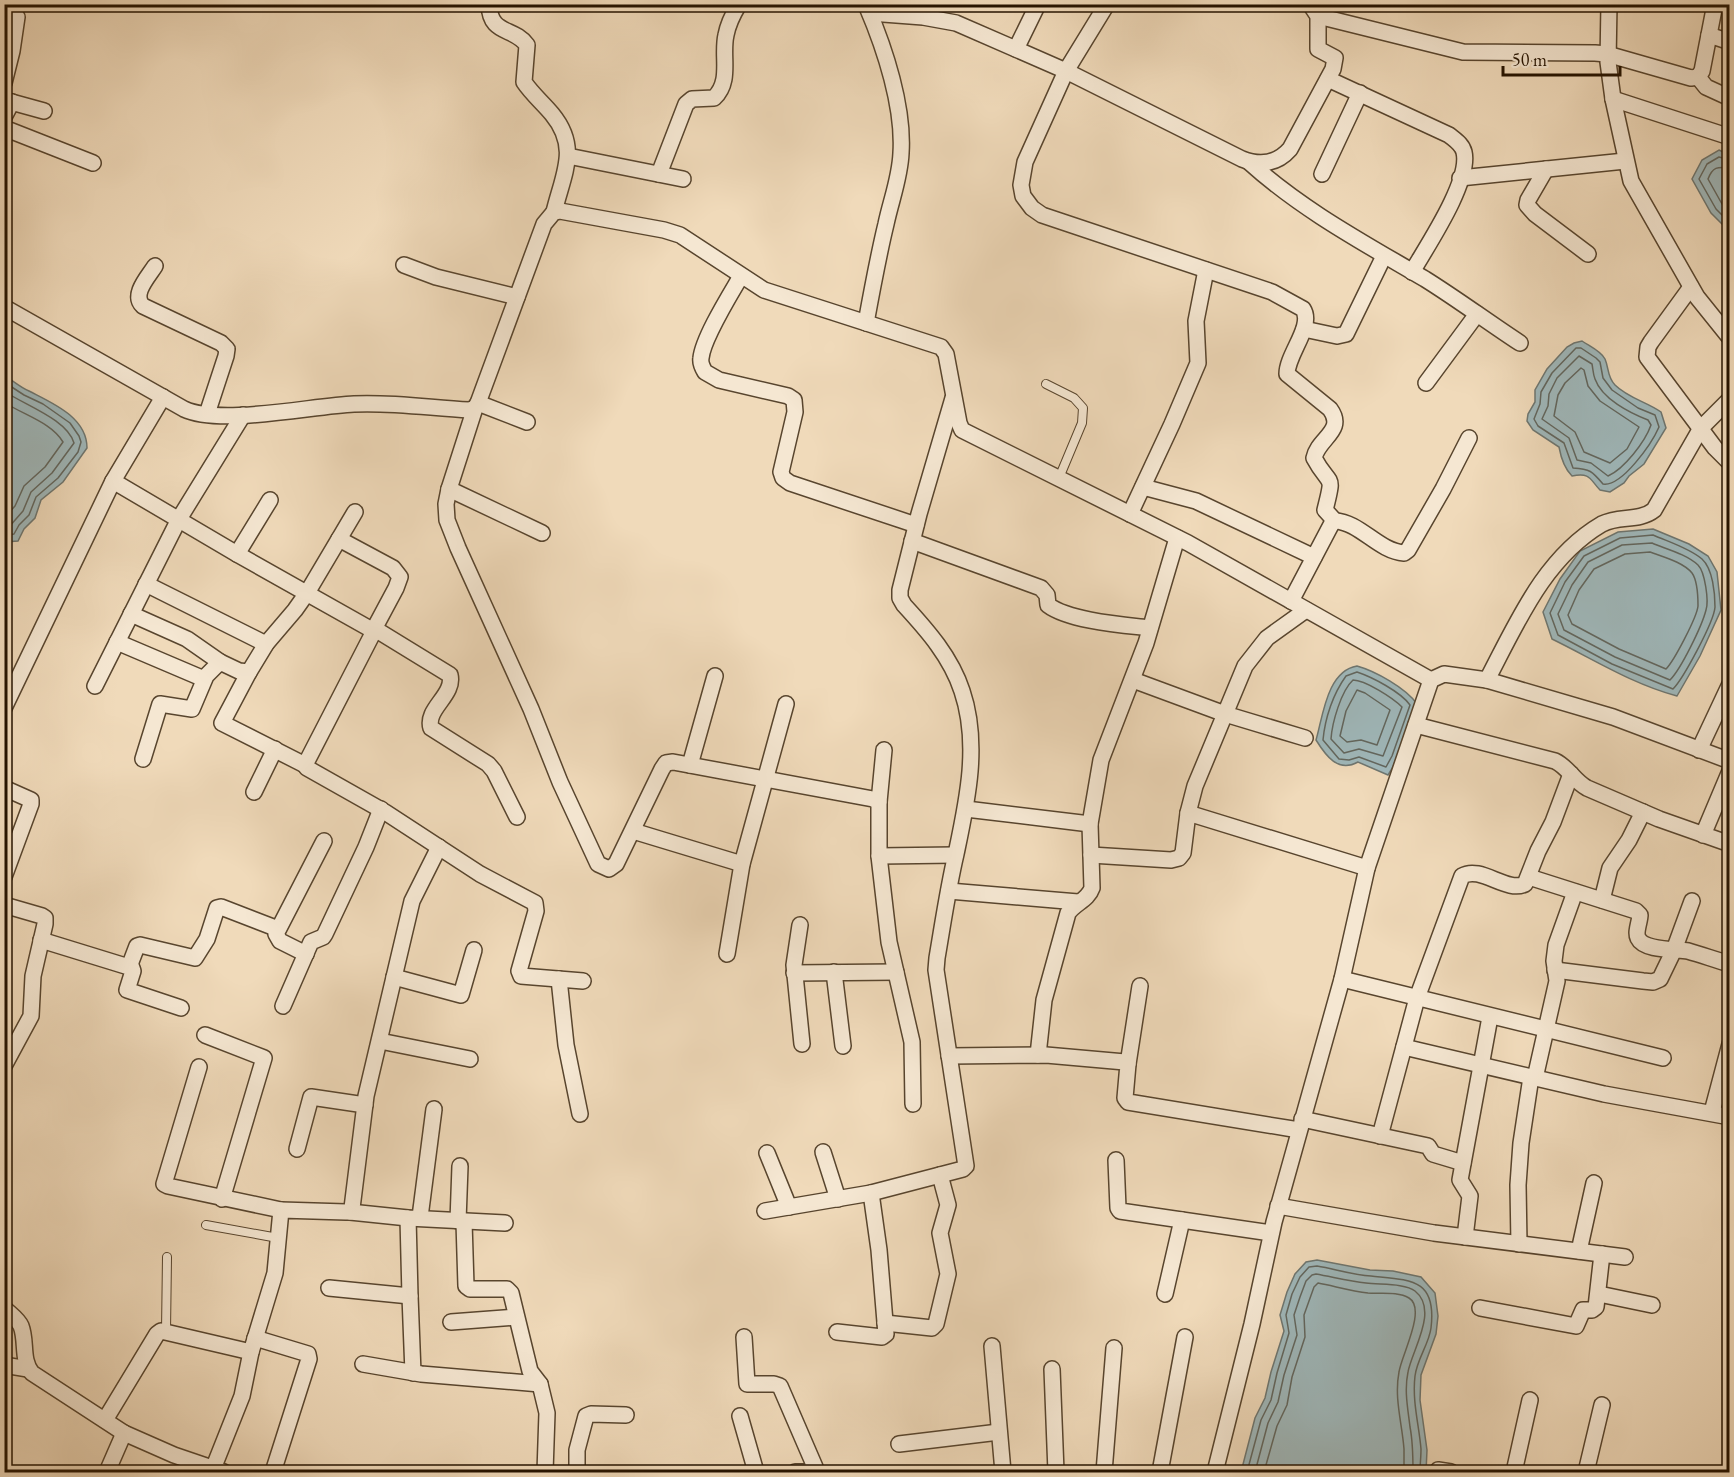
<svg xmlns="http://www.w3.org/2000/svg" width="1734" height="1477" viewBox="0 0 1734 1477" font-family="'EB Garamond',serif">
<rect width="100%" height="100%" fill="#f0daba"/>
<filter id="stains"><feTurbulence type="fractalNoise" baseFrequency=".00333" numOctaves="4"/><feColorMatrix values="0 0 0 0 .2 0 0 0 0 .09 0 0 0 0 .02 0 0 0 .5 -.17"/></filter>
<radialGradient id="worn" r=".72"><stop offset=".6" stop-color="#630" stop-opacity="0"/><stop offset="1" stop-color="#630" stop-opacity=".3"/></radialGradient>
<g fill="#9fb8bb" stroke="#6e7670" stroke-width="1.5">
<polygon points="1719,150 1729,155 1729,231 1711,213 1692,179 1702,160"/>
<path d="M1582 341C1589 346 1601 351 1605 359 1609 368 1607 377 1615 385 1628 398 1647 402 1661 412L1666 428 1644 464 1629 476 1624 483 1610 492 1600 490C1590 480 1591 472 1572 476 1564 468 1561 458 1559 447L1533 430 1527 421 1528 414 1535 402V390L1547 369 1567 347 1574 343Z"/>
<path d="M4 375C12 380 20 387 29 391 52 403 87 417 87 448L63 482 41 500 35 518 24 529 18 541 5 542Z"/>
<path d="M1653 529 1689 544 1708 556 1717 572 1721 610 1700 656 1677 696C1632 684 1593 659 1552 639L1543 612 1560 579 1580 551 1618 532Z"/>
<path d="M1357 666C1375 671 1406 688 1417 704L1393 767 1388 775 1358 762C1338 773 1326 756 1316 740 1323 716 1327 671 1357 666Z"/>
<polygon points="1317,1260 1370,1270 1393,1271 1421,1277 1435,1293 1438,1316 1436,1334 1421,1375 1420,1400 1427,1450 1426,1472 1241,1472 1255,1418 1265,1398 1271,1372 1284,1331 1280,1315 1287,1292 1295,1274 1306,1262"/>
</g>
<g fill="none" stroke-linecap="round" stroke-linejoin="round">
<g stroke="#62665e" stroke-width="1.5">
<polyline points="1730,160 1719,157 1707,164 1699,179 1716,209 1730,223"/>
<path d="M1730 168C1718 167 1713 166 1708 179L1722 204 1730 212"/>
<path d="M1576 348H1581L1596 358 1600 362 1603 378 1612 390 1638 408 1655 415 1659 427C1652 443 1622 487 1603 484 1592 471 1590 469 1573 468L1564 443 1538 426 1534 419 1540 404 1541 392 1552 373Z"/>
<path d="M1579 356 1592 364C1593 369 1593 374 1595 379 1602 399 1630 413 1648 420L1651 425C1645 442 1624 469 1608 476L1591 463 1577 460 1569 438 1542 419 1548 406 1549 394 1557 378Z"/>
<polygon points="1581,368 1584,370 1588,386 1600,401 1639,427 1627,449 1610,463 1584,452 1575,432 1554,416 1558,395 1565,383"/>
<polyline points="4,382 24,395 43,404 70,423 79,436 81,442 78,452 58,478 36,497 29,515 19,525 14,534 4,536"/>
<path d="M4 391C24 405 67 419 74 443L52 473 31 492 23 511 9 527 4 529"/>
<path d="M4 402C23 415 51 422 63 442L45 467 24 486 15 506 4 518"/>
<path d="M1653 535C1669 542 1689 548 1702 559 1713 569 1715 594 1715 607 1714 622 1683 679 1673 689L1612 664 1558 635 1550 613 1565 582 1584 556 1620 538Z"/>
<path d="M1652 543C1666 549 1686 554 1698 565 1705 572 1709 601 1706 610 1702 626 1681 669 1670 680L1615 657 1564 630 1558 614 1572 585 1588 562 1622 545Z"/>
<path d="M1650 552C1663 557 1683 562 1692 573 1697 580 1698 598 1698 606 1697 617 1674 661 1666 669L1619 649 1572 624 1568 615 1579 590 1594 569 1625 554Z"/>
<path d="M1357 672C1372 677 1401 692 1410 705L1392 756 1386 767 1359 757 1349 760 1339 759 1323 740C1325 718 1333 694 1346 676Z"/>
<path d="M1353 680C1365 680 1393 698 1402 707L1383 756 1359 749 1344 753 1331 739C1332 723 1341 691 1353 680Z"/>
<polygon points="1357,690 1365,693 1390,710 1377,745 1361,740 1347,742 1340,736 1346,711"/>
<path d="M1247 1472 1261 1420 1271 1400 1277 1373 1289 1333 1286 1315 1292 1294 1300 1277 1309 1267 1317 1266C1335 1269 1353 1275 1371 1276 1410 1280 1437 1278 1431 1328 1429 1344 1417 1359 1415 1376 1412 1401 1419 1425 1421 1449 1421 1457 1420 1465 1420 1472"/>
<path d="M1255 1472 1268 1423 1278 1402 1284 1375 1297 1335 1294 1315 1300 1297 1306 1281 1312 1275 1316 1274C1333 1277 1349 1281 1366 1283 1379 1285 1405 1283 1415 1291 1439 1310 1412 1350 1408 1372 1404 1391 1408 1409 1410 1427 1413 1442 1413 1457 1413 1472"/>
<path d="M1264 1472 1277 1426 1287 1405 1292 1377 1305 1337 1304 1315 1314 1287 1318 1283C1334 1286 1351 1291 1368 1293 1380 1294 1398 1291 1409 1298 1427 1309 1401 1356 1399 1372 1394 1398 1402 1423 1404 1449 1404 1457 1404 1465 1404 1472"/>
</g>
<g stroke="#58452e" stroke-width="10">
<g id="lane">
<polyline points="1046,384 1074,398 1083,408 1082,423 1059,478"/>
<polyline points="206,1225 278,1238"/>
<polyline points="166,1331 167,1257"/>
</g>
</g>
<g stroke="#58452e" stroke-width="18">
<g id="street">
<path d="M489 4C490 36 513 26 527 45L524 82C532 94 543 103 552 114 580 148 563 174 554 212"/>
<path d="M1107 4 1066 71 1025 162 1021 185 1023 196 1032 208 1042 215 1272 292 1303 309C1314 326 1287 354 1287 374L1330 409C1346 431 1318 438 1314 458 1330 488 1335 471 1325 510L1335 521"/>
<polyline points="1609,4 1608,62 1613,99 1631,181 1697,297 1730,338"/>
<path d="M870 13 923 17 956 23 1066 71 1242 159C1260 166 1277 164 1290 149L1333 69 1335 58 1318 49V16L1310 4"/>
<polyline points="1318,16 1463,52 1595,53 1607,54 1691,78 1698,77 1702,71 1715,4"/>
<polyline points="1709,35 1730,42"/>
<polyline points="1016,49 1038,4"/>
<polyline points="1698,77 1706,87 1730,98"/>
<path d="M1328 79 1449 135C1455 140 1462 144 1464 152 1471 181 1427 246 1412 272"/>
<polyline points="4,83 12,51 17,17"/>
<polyline points="1613,99 1730,137"/>
<polyline points="4,100 44,111"/>
<polyline points="4,117 12,102"/>
<polyline points="4,128 93,163"/>
<polyline points="568,156 683,179"/>
<path d="M1249 162C1302 210 1364 243 1425 279 1457 299 1488 322 1520 343"/>
<polyline points="1546,169 1528,200 1527,205 1535,214 1588,254"/>
<path d="M659 174 686 104 692 99 714 98C732 81 721 56 726 35 728 24 733 14 739 4"/>
<polyline points="1322,174 1360,93"/>
<polyline points="1460,178 1625,161"/>
<polyline points="404,265 436,277 517,297"/>
<path d="M155 266C148 277 131 295 143 306L221 343 227 349 226 356 207 414"/>
<path d="M741 276C730 295 703 338 701 358 700 363 702 367 705 372L719 380 788 396 794 400 795 412 781 472 783 478 790 483 916 525"/>
<polyline points="1691,287 1651,342 1648,347 1647,357 1715,448 1730,463"/>
<path d="M4 307 184 409C220 426 311 406 354 404 392 402 431 408 469 410L475 408 478 403 544 224 554 212 560 211 664 230 680 235 764 290 941 347 946 354 959 423 962 430 1188 543 1431 680"/>
<path d="M866 323C872 290 878 257 886 224 891 200 900 178 901 153 904 107 885 49 867 7"/>
<polyline points="1304,329 1337,336 1346,334 1384,256"/>
<polyline points="1426,383 1477,314"/>
<polyline points="478,403 527,422"/>
<polyline points="475,408 449,489 446,504 447,520 458,548 531,709 560,782 598,864 609,869 616,864 662,769 666,763 673,762 873,799 879,802 879,856 889,942 912,1042 913,1104"/>
<polyline points="113,481 237,554 372,630 372,635 305,765 307,768 385,812 480,874 535,903 536,911 519,971 521,976 583,981"/>
<polyline points="1143,487 1196,501 1314,557"/>
<polyline points="449,489 542,533"/>
<polyline points="1130,514 1172,424 1198,363 1196,321 1206,270"/>
<polyline points="339,539 393,568 400,577 396,588 373,631"/>
<path d="M912 541 1041 588 1047 595 1048 605C1069 621 1124 625 1150 628"/>
<polyline points="237,554 270,500"/>
<polyline points="146,584 266,644"/>
<path d="M1291 601 1331 525 1335 521C1360 522 1378 551 1404 553L1408 550 1443 489 1469 438"/>
<polyline points="131,614 187,639 220,662"/>
<path d="M375 629 450 675C455 695 425 709 431 728L488 764 494 771 517 817"/>
<polyline points="117,642 204,679"/>
<polyline points="249,672 222,723 305,765"/>
<polyline points="1133,680 1225,714 1305,738"/>
<path d="M1487 680C1517 623 1544 558 1602 524 1619 515 1639 522 1654 510L1701 428 1730 399"/>
<polyline points="95,686 179,519 243,415"/>
<polyline points="4,708 113,481 163,397"/>
<path d="M1416 725 1555 761C1568 767 1574 781 1587 788L1659 819 1730 844"/>
<polyline points="1699,750 1730,684"/>
<polyline points="143,759 160,704 192,709 206,676 220,662 239,671 249,672 266,644 295,610 307,593 355,512"/>
<polyline points="690,765 715,676"/>
<polyline points="4,788 31,800 31,804 4,877"/>
<polyline points="254,792 275,749"/>
<polyline points="879,802 884,750"/>
<polyline points="966,809 1090,824"/>
<polyline points="1188,813 1367,868"/>
<polyline points="633,831 742,864"/>
<polyline points="1703,835 1730,771"/>
<polyline points="1091,855 1171,860 1179,858 1183,853 1188,813 1195,786 1245,666 1267,638 1306,610"/>
<polyline points="879,856 955,855"/>
<path d="M1529 877 1636 911 1640 915C1640 921 1635 932 1638 938 1644 951 1676 949 1688 951 1702 955 1716 960 1730 964"/>
<polyline points="949,891 1078,902"/>
<polyline points="1602,900 1610,868 1629,840 1643,812"/>
<polyline points="4,905 42,916 45,918 45,924 33,976 31,1016 4,1066"/>
<polyline points="800,925 794,965 802,1044"/>
<polyline points="41,940 132,968 133,971 127,990 181,1008"/>
<polyline points="306,954 280,941 276,934 324,841"/>
<polyline points="727,954 742,864 786,704"/>
<polyline points="129,967 137,946 140,945 195,958 207,939 217,908 221,907 278,929"/>
<polyline points="1555,970 1643,981 1653,982 1660,979 1674,950 1692,901"/>
<polyline points="834,972 843,1046"/>
<polyline points="794,973 896,972"/>
<polyline points="394,977 461,995 474,950"/>
<polyline points="559,979 566,1045 580,1114"/>
<polyline points="1342,979 1663,1058"/>
<polyline points="283,1006 311,942 323,937 325,934 366,847 381,809"/>
<polyline points="205,1035 264,1058 222,1199"/>
<polyline points="380,1041 470,1059"/>
<polyline points="1404,1047 1604,1094 1730,1117"/>
<path d="M1038 1055 1044 1000 1068 913C1075 903 1088 900 1092 888L1090 824 1101 760 1146 643 1177 538"/>
<polyline points="949,1056 1046,1055 1125,1062 1128,1064 1125,1098 1128,1102 1299,1130"/>
<polyline points="1128,1064 1140,986"/>
<polyline points="199,1067 164,1184 168,1186 281,1210"/>
<polyline points="1535,1078 1557,981 1554,961 1556,945 1575,892"/>
<polyline points="1712,1112 1730,1044"/>
<polyline points="1302,1119 1428,1146 1433,1154 1463,1163"/>
<path d="M1380 1136 1417 998 1462 876C1481 865 1506 893 1525 884L1538 851 1553 822 1571 774"/>
<polyline points="297,1149 311,1097 365,1105"/>
<polyline points="823,1152 838,1199"/>
<polyline points="767,1153 789,1207"/>
<polyline points="1116,1160 1118,1208 1120,1211 1271,1233"/>
<polyline points="1278,1206 1434,1233 1625,1257"/>
<path d="M765 1211 871 1193 963 1169 966 1166 936 970 937 958C943 923 948 888 956 854 967 802 980 744 962 691 951 657 927 630 904 605L900 598V590L919 514 953 398"/>
<polyline points="350,1212 408,1218 505,1223"/>
<polyline points="420,1217 434,1109"/>
<polyline points="458,1221 460,1166"/>
<polyline points="464,1222 466,1286 470,1289 507,1289 511,1293 530,1371 540,1384 547,1413 545,1472"/>
<polyline points="1465,1237 1470,1196 1460,1180 1490,1017"/>
<polyline points="1519,1244 1518,1185 1521,1143 1531,1077"/>
<polyline points="1579,1251 1594,1183"/>
<polyline points="329,1288 410,1296 408,1218"/>
<polyline points="1165,1294 1182,1220"/>
<polyline points="1599,1294 1652,1305"/>
<polyline points="410,1296 413,1373"/>
<path d="M4 1308C10 1314 18 1319 21 1326 27 1341 21 1360 32 1373L124 1433 174 1455 224 1472"/>
<polyline points="1480,1308 1576,1326 1583,1310 1592,1310 1596,1307 1602,1254"/>
<polyline points="451,1322 516,1317"/>
<polyline points="885,1323 932,1328 936,1324 948,1274 940,1233 948,1205 940,1175"/>
<polyline points="837,1332 882,1337 886,1334 879,1250 871,1193"/>
<polyline points="744,1337 747,1384 774,1384 780,1386 815,1467 811,1472 795,1472"/>
<polyline points="255,1338 308,1354 309,1359 273,1472"/>
<polyline points="992,1346 1003,1472"/>
<polyline points="363,1364 421,1374 540,1384"/>
<polyline points="4,1365 28,1369"/>
<polyline points="1052,1369 1056,1472"/>
<polyline points="740,1416 756,1472"/>
<polyline points="105,1420 157,1334 161,1331 251,1352"/>
<polyline points="899,1444 999,1432"/>
<polyline points="213,1469 242,1396 251,1352 275,1273 281,1210 346,1212 350,1212 352,1208 366,1096 412,901 439,847"/>
<polyline points="1438,1470 1451,1472"/>
<polyline points="107,1472 124,1433"/>
<polyline points="577,1472 577,1450 586,1416 591,1414 626,1415"/>
<polyline points="1104,1472 1114,1348"/>
<polyline points="1160,1472 1185,1337"/>
<polyline points="1215,1472 1252,1324 1274,1222 1342,979 1367,868 1431,680 1444,674 1487,680 1613,717 1730,761"/>
<polyline points="1514,1472 1530,1400"/>
<polyline points="1586,1472 1602,1405"/>
</g>
</g>
<use href="#lane" stroke="#f5e7d2" stroke-width="8"/>
<use href="#street" stroke="#f5e7d2" stroke-width="15"/>
</g>
<rect width="1734" height="1477" fill="none" stroke="#f0daba" stroke-width="24"/>
<rect x="6" y="6" width="1722" height="1465" fill="none" stroke="#251300" stroke-width="3"/>
<rect x="12" y="12" width="1710" height="1453" fill="none" stroke="#251300" stroke-width="1.5"/>
<path d="M1503 66v9h117v-9" fill="none" stroke="#251300" stroke-width="3"/>
<text x="1512" y="66" font-size="18" fill="#251300" stroke="#f5e7d2" stroke-width="4.5" paint-order="stroke">50 m</text>
<rect width="100%" height="100%" filter="url(#stains)"/>
<rect width="100%" height="100%" fill="url(#worn)"/>
</svg>
